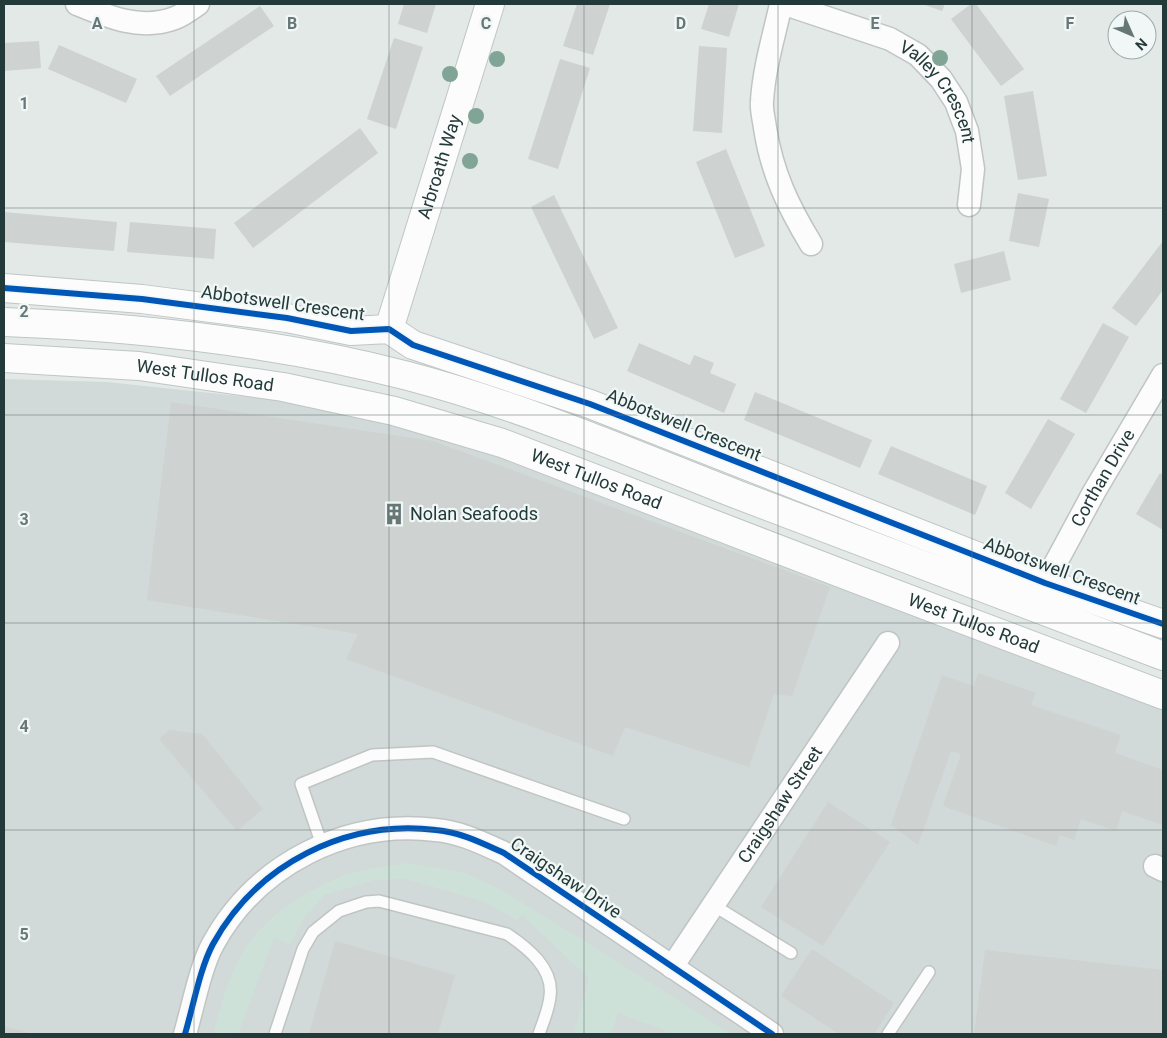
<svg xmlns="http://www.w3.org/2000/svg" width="1167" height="1038" viewBox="0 0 1167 1038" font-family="Roboto,sans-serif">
<rect width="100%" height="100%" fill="#e3e9e7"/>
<polygon fill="#d1dad8" points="4,379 107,382 277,400 424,431 642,505 1163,705 1163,1034 4,1034"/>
<path fill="#cde1d8" d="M405 863 462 872 498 888 599 950 731 1034H670L662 1029 618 1013 611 1034H574L589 978 522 915 517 920 485 902 406 879 374 880 325 895 304 918 290 944 274 938 238 1034H213C221 1007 228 977 243 952 265 916 306 890 345 875 364 868 386 867 405 863Z"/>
<g fill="#ced2d1">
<polygon points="404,4 436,4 427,33 398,24"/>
<polygon points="577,4 610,4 593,55 563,46"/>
<polygon points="709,4 739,4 729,37 701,29"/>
<polygon points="922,4 945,4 942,11"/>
<polygon points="971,4 976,4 1024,69 1001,86 951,19"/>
<polygon points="260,6 274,26 170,96 156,76"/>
<polygon points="394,38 423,47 396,129 367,119"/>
<polygon points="39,41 41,68 4,71 4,43"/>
<polygon points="59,45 137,79 126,103 48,69"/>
<polygon points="699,46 727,48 722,133 693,131"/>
<polygon points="560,59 590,68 558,169 528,159"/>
<polygon points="1033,91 1047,176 1018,180 1004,96"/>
<polygon points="360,128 378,153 253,248 234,223"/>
<polygon points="726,149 765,246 735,258 696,162"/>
<polygon points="1018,193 1049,199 1039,247 1009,241"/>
<polygon points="554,195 618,328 594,339 531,207"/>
<polygon points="4,212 117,222 114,251 4,242"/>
<polygon points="130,222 216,229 214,259 127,252"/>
<polygon points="1163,241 1163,290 1136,326 1112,308"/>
<polygon points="1004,251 1011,280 961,293 954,264"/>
<polygon points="1103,323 1129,337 1086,413 1060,399"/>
<polygon points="639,343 690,365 694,355 714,363 710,373 736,384 724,413 627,371"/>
<polygon points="755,392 872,440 860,468 744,420"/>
<polygon points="171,402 433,441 830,587 792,696 774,694 749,767 625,727 613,756 346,659 358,634 147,600"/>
<polygon points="1048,419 1075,434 1031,509 1005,493"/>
<polygon points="891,446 987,486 975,515 878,474"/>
<polygon points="1160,473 1163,475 1163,530 1136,514"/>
<polygon points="978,673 1036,693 1031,705 1121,735 1115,753 1163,770 1163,825 1122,811 1116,831 1081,819 1074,840 1060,835 1056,846 943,806 961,754 951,751 918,845 891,825 942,675 974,686"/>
<polygon points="169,730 202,734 263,809 237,831 159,739"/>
<polygon points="828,802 890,842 823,946 761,907"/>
<polygon points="335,941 455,975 438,1034 309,1034"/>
<polygon points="812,949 894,1003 874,1034 839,1034 781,996"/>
<polygon points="985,950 1163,970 1163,1034 974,1034"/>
<polygon points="4,1026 32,1034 4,1034"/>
</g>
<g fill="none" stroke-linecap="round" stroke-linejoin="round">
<g stroke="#c0c5c4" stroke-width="14">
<g id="lane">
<polyline points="322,845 301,784 372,755 433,752 624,819"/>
<polyline points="713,905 791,953"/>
<path d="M275 1034 303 949 313 932 339 911 366 902 379 901 507 934C528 948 554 969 550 996 549 1009 543 1022 539 1034"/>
<polyline points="888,1034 929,972"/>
</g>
</g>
<g stroke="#c0c5c4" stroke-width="25">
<g id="street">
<path d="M77 4C108 17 141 31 175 18 183 15 191 9 198 4"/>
<path d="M781 4C774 36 764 68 762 101 761 110 764 119 765 128 772 173 788 206 811 244"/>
<path id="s1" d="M785 4 890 39 918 55 941 79 956 102 967 131 973 169 969 205"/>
<path id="s2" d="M1045 583 1094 492 1163 375"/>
<polyline points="1155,866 1163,870"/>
<path id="s3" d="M672 967 888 643"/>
<path d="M185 1034C193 1007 200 968 213 944 257 864 346 819 436 830 460 832 482 843 504 853L772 1034"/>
</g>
</g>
<g stroke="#bfc6c5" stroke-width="30">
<g id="secondary">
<polyline points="4,288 142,299 287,318 351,331 389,329 413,345 590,404 1045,583 1163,624"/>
<path d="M4 322C140 327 276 342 408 376 522 406 631 453 741 496 881 550 1022 603 1163 656"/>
<path id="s4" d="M389 329 490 4"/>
<path id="s5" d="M4 358 139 366 283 387 394 411 502 443 856 579 1163 695"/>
</g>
</g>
<use href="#lane" stroke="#fbfcfb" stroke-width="11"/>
<use href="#street" stroke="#fbfcfb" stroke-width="22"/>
<use href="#secondary" stroke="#fbfcfb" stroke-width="28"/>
<g stroke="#f1f7f6" stroke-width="9">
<g id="cycleway">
<polyline points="4,288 142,299 287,318 351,331 389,329 413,345 590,404 1045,583 1163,624"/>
<path d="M185 1034C193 1007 200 968 213 944 257 864 346 819 436 830 460 832 482 843 504 853L772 1034"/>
</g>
</g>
<use href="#cycleway" stroke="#0057b8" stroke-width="6"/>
</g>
<g fill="#80a597">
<circle cx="940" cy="58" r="8"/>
<circle cx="497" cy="59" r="8"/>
<circle cx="450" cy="74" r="8"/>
<circle cx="476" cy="116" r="8"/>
<circle cx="470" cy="161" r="8"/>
</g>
<path fill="none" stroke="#667776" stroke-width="1" stroke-opacity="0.55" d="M194 4V1034M389 4V1034M584 4V1034M778 4V1034M972 4V1034M4 208H1163M4 415H1163M4 623H1163M4 830H1163"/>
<defs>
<g id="building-bare" transform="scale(1.725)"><path d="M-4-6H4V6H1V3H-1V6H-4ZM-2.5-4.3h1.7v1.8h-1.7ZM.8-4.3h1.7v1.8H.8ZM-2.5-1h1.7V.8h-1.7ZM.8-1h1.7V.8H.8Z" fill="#667776" stroke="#f1f7f6" stroke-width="2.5" paint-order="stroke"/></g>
</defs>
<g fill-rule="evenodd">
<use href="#building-bare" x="394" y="514"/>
</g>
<g text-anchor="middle" stroke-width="4.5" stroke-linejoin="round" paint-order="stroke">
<g font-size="18" fill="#223a39" stroke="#f1f7f6">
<text dy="6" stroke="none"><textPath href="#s1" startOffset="185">Valley Crescent</textPath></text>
<text dy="6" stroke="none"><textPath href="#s4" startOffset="170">Arbroath Way</textPath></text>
<text transform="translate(283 303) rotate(8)" y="6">Abbotswell Crescent</text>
<text dy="6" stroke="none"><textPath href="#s5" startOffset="202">West Tullos Road</textPath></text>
<text transform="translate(684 425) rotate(22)" y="6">Abbotswell Crescent</text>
<text dy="6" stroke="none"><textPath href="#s2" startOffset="120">Corthan Drive</textPath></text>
<text dy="6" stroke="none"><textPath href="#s5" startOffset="608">West Tullos Road</textPath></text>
<text transform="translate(1062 571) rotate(20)" y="6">Abbotswell Crescent</text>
<text dy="6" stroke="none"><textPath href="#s5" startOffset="1012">West Tullos Road</textPath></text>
<text dy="6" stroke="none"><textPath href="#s3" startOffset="195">Craigshaw Street</textPath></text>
<text transform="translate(566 878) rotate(34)" y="6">Craigshaw Drive</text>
</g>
<g font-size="18" fill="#223a39" stroke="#f1f7f6" text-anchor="start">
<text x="410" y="520">Nolan Seafoods</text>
</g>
</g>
<g font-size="16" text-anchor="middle" font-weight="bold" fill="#667776" stroke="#f1f7f6" stroke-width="4.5" stroke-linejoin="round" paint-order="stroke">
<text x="97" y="29">A</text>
<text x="292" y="29">B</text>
<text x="486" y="29">C</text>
<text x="681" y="29">D</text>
<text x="875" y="29">E</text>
<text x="1070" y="29">F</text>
<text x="24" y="109">1</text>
<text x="24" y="317">2</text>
<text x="24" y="525">3</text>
<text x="24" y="732">4</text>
<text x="24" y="940">5</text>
</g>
<rect width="1167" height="1038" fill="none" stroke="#223a39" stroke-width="10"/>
<g transform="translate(1132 35) rotate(135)"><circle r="24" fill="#f1f7f6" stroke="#9eabaa"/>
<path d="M0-4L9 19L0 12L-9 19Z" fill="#667776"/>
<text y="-8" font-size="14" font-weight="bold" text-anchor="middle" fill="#223a39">N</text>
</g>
</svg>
